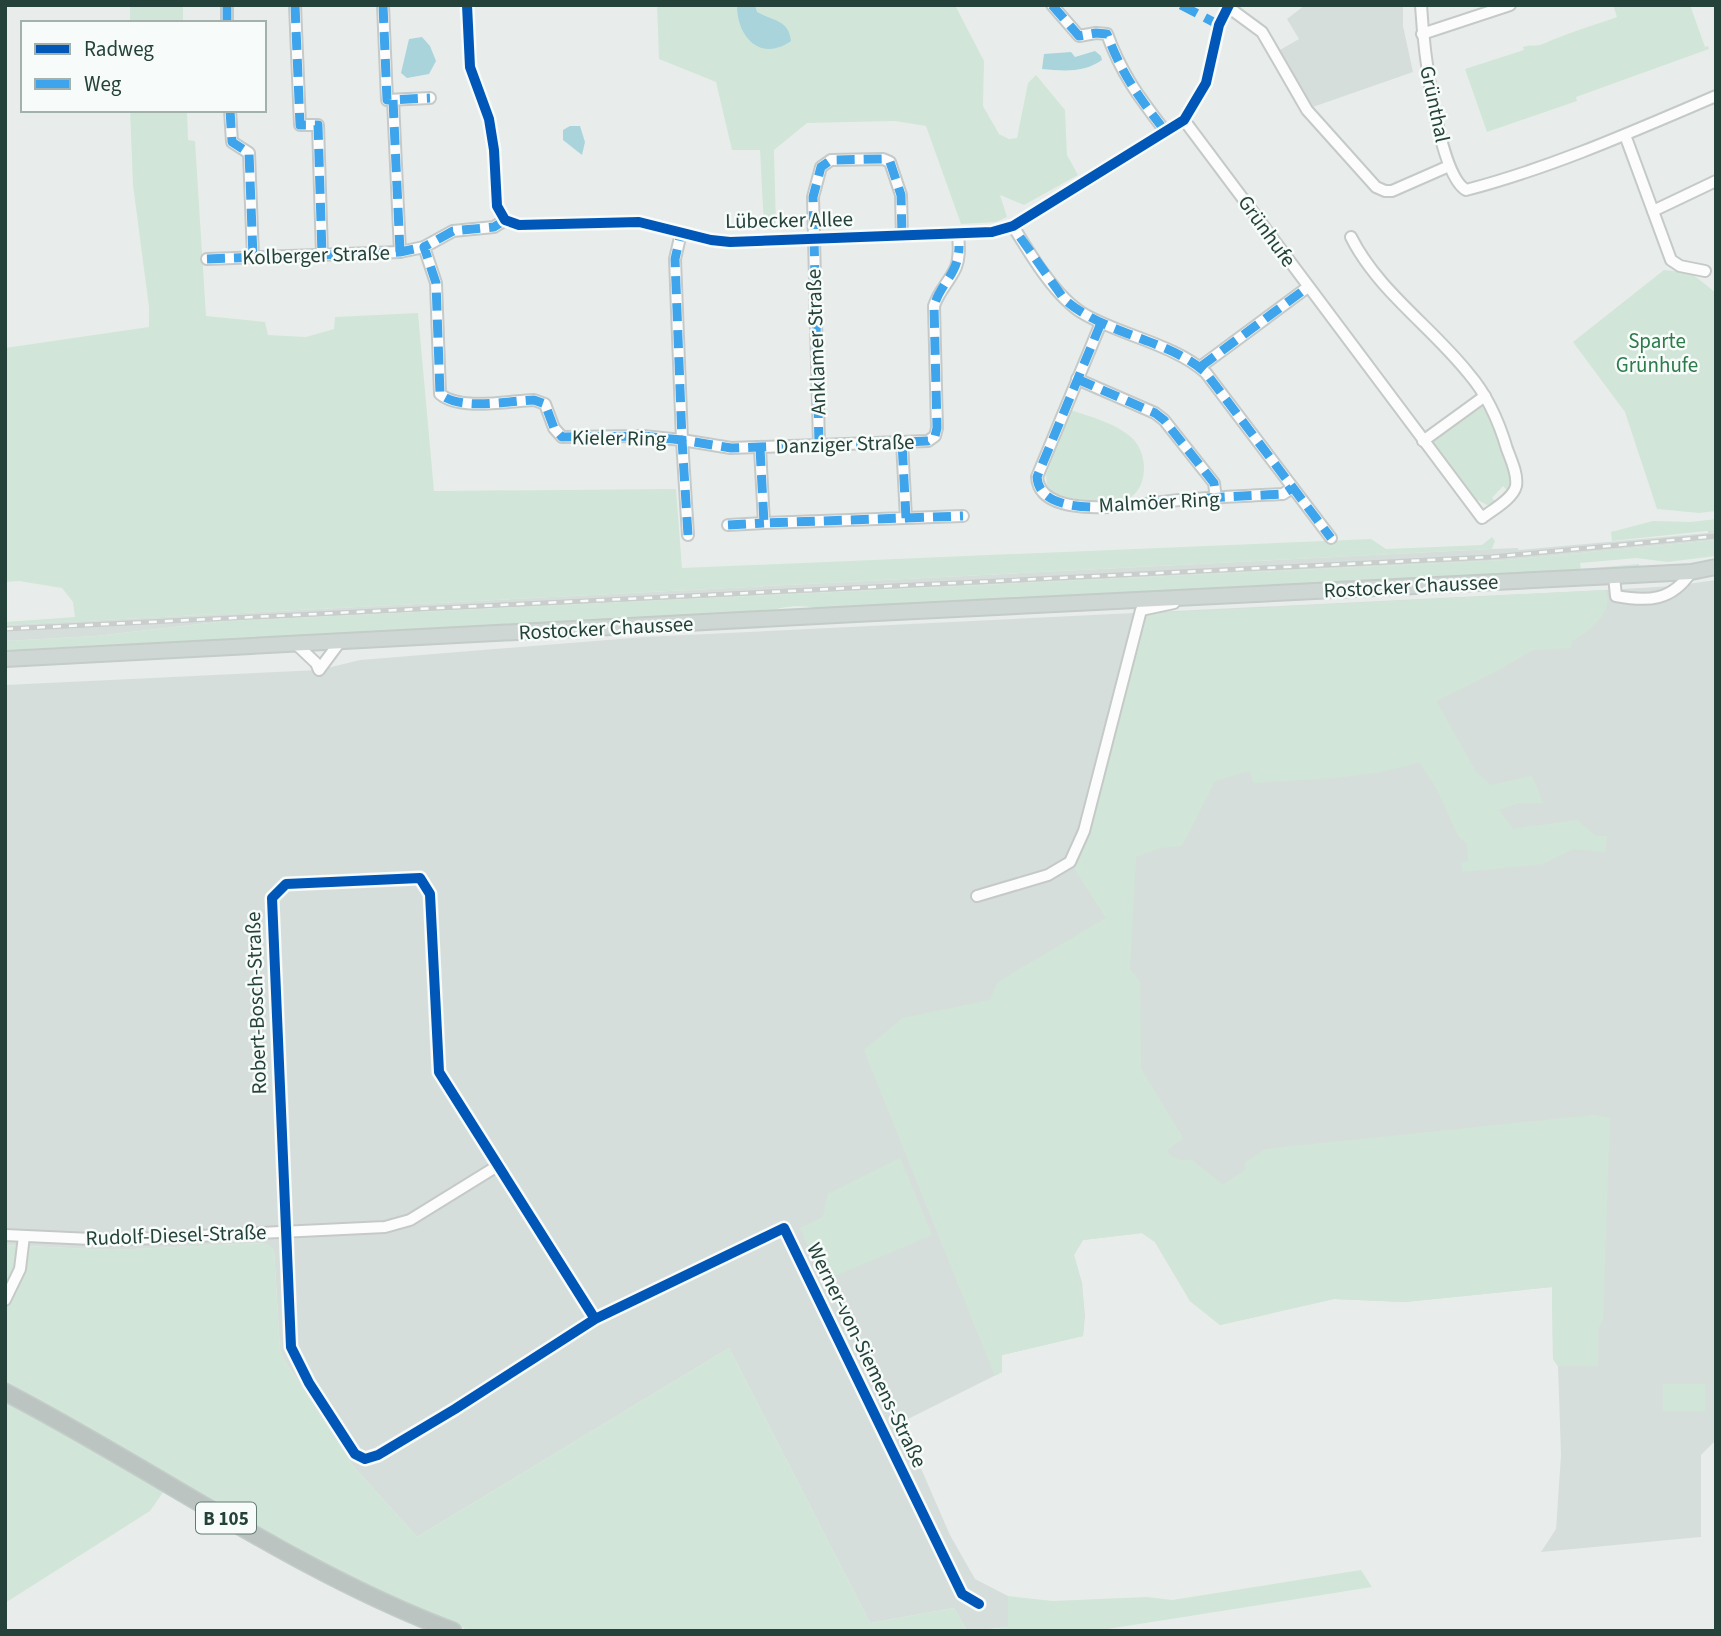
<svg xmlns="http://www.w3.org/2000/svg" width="1721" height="1636" viewBox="0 0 1721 1636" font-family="'Source Sans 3',sans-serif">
<rect width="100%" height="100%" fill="#e8edeb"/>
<g fill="#d6dedb">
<polygon points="1305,5 1403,5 1403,26 1413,72 1310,108 1278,51 1299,39 1287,19"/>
<polygon points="1708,530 1716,530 1716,540 1505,560 226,621 96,636 5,641 5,625 1492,549 1518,548 1518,550 1708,533"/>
<polygon points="1716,580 1716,1440 1701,1455 1701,1537 1541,1552 1556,1529 1561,1455 1558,1366 1553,1359 1552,1287 1405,1302 1334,1299 1220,1325 1190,1301 1155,1242 1142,1233 1083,1240 1074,1255 1082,1283 1085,1316 1083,1336 1002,1355 1002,1372 906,1420 906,1434 950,1535 975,1579 1008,1596 1009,1627 967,1631 954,1608 870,1623 729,1348 417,1537 353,1466 286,1363 280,1350 274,1250 263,1243 112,1250 5,1245 5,685 319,670 360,660 644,637 1605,590 1674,586"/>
</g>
<g fill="#d1e6d8">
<rect x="130" y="5" width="53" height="18"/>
<polygon points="657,5 955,5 984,61 983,106 999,134 1009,139 1017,138 1028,83 1036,75 1065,110 1067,155 1078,175 1024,205 1000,195 1007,217 996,222 961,224 926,126 895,121 807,123 774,150 776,227 764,227 760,150 732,150 716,82 659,59"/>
<path d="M1613 5H1690L1705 47 1708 46 1709 49 1576 97 1577 101 1487 132 1465 69 1524 50 1523 47C1531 44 1537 47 1543 44 1567 33 1592 26 1617 17Z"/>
<polygon points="130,110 187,110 188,140 195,141 206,316 265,322 268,335 306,337 334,329 335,317 418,313 434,491 676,489 682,568 1371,539 1386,549 1482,545 1492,537 1495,541 1492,549 5,625 5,622 75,617 73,602 62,588 19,581 5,582 5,348 149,327 149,307 133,185"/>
<polygon points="1664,270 1691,273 1716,293 1716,511 1699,513 1657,509 1625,412 1573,342"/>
<path d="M1484 406C1498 422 1516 472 1509 492L1503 486 1492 498 1497 503 1487 505 1468 495 1430 442 1443 429Z"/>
<path d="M1071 410C1091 417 1119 424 1134 440 1148 456 1148 486 1130 498 1119 506 1068 500 1055 493 1052 492 1050 489 1047 486L1046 475Z"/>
<polygon points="1716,519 1716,530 1612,541 1611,532 1653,521 1691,522"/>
<path d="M1716 540V556L1667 562 1637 558 1580 563 1581 569 1639 564V568L827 610C802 605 789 604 765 613L5 650V641L96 636 226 621 1505 560Z"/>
<path d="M1605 590C1616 610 1588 633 1572 641L1571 648 1533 650 1495 672 1436 701 1476 772 1491 785 1532 776 1543 803H1518L1499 810 1513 829 1577 820 1596 836H1607L1605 852 1573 849 1543 864 1463 872 1461 863 1468 861 1467 844 1458 836 1437 789 1419 762C1369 779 1307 779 1254 783L1249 771 1215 781 1182 846 1160 848 1136 857 1130 969 1140 982 1141 1069 1183 1138 1167 1150 1170 1156 1181 1160H1192L1223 1185 1245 1170V1163L1266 1149 1594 1115 1610 1118 1603 1319 1598 1330V1366H1558L1553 1359 1552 1287 1405 1302 1334 1299 1220 1325 1190 1301 1155 1242 1142 1233 1083 1240 1074 1255C1082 1282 1086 1307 1083 1336L1002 1355V1372L995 1376 864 1050 903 1018 990 1000 998 982 1106 918 1070 862 1140 614Z"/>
<polygon points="900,1158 932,1235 823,1281 800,1228 823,1217 828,1194"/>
<polygon points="263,1243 269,1245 274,1250 280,1350 286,1363 353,1466 417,1537 729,1348 870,1623 954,1608 967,1631 470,1631 326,1568 5,1385 5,1245 112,1250"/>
<rect x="1663" y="1384" width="42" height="27"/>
<polygon points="5,1398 166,1488 150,1511 5,1603"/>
<polygon points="1361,1570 1372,1587 1095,1631 983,1631 1008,1627 1008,1596 1053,1601 1147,1597 1172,1600"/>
</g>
<g fill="#a9d4db">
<path d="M737 5H755L757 12C773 21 789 20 791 41 761 62 737 38 737 5Z"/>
<polygon points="422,37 430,46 436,61 429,74 407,78 401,73 409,39"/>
<path d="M1095 51 1101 56 1102 60C1084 73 1063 71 1042 69L1044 54 1071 52 1075 57Z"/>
<polygon points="570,126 580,126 585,142 582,155 563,140 563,130"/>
</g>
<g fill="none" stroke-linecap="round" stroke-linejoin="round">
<g stroke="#c5cac8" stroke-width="14">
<g id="minor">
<polyline points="227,5 227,23"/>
<polyline points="295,5 300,125 318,125 322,255"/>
<polyline points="383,5 387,100 430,98"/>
<polyline points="467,5 470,67 489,119 494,150 497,206 505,220 519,225 639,222 711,240 730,242 992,232 1013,226 1184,120 1206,83 1219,25 1229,5"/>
<path d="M1052 5 1079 36 1096 33 1107 34C1122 75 1139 97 1165 131"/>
<path d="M1421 5C1423 40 1437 173 1466 190 1551 168 1634 131 1716 96"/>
<polyline points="1228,7 1262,32 1307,110 1376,187 1385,191 1392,191 1449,166"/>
<polyline points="1422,34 1510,5"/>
<polyline points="393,100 400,252"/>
<polyline points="230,110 232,142 249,153 253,257"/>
<path d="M1184 120 1482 518C1492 510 1513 499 1516 486 1518 474 1511 460 1507 449 1499 422 1488 396 1469 374 1432 327 1378 291 1351 237"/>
<polyline points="1625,135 1671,260 1680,266 1705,271"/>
<polyline points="1653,211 1716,181"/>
<path d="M505 220 494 227 453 231 424 247 436 283 440 394C460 411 508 401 534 400L545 404 554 428 562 437 643 436 682 440 675 259 681 233"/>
<path d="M1013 226C1030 254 1056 298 1084 314 1120 335 1176 345 1206 373L1331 538"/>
<polyline points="207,259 400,252 424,247"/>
<path d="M1101 323 1037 477C1040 525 1150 502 1180 500 1214 497 1248 496 1283 494L1292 488"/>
<polyline points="1200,367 1308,287"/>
<polyline points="1077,379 1155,413 1164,420 1214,483 1216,499"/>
<polyline points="1423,441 1485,396"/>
<polyline points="819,445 813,197 821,167 831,160 883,159 890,162 901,195 902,236"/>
<polyline points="760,448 764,523 906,518 902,442"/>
<polyline points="906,518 963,516"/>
<polyline points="728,525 764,523"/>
<path d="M688 535 682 440 731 448 928 441 935 436 937 428 934 306C938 292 950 281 956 267 960 257 959 245 958 234"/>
<path d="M1614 576 1616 596C1648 602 1672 601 1691 572"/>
<polyline points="297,645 316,663 319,670 339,643"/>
<polyline points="977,896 1048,875 1070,862 1084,831 1141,610 1174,603"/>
<polyline points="5,1235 113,1240 385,1227 410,1220 499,1165"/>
<polyline points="5,1300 20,1269 24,1236"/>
<polyline points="595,1319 439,1072 430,894 420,878 286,884 272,898 291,1347 309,1383 355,1454 365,1459 378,1455 455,1409 595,1319 784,1228 962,1594 979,1604"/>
</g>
</g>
<g stroke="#c3ccc9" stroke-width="18">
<polyline id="major" points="5,659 856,614 1614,576 1691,572 1716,567"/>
</g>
<g stroke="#c3ccc9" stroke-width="19">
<path id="highway" d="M5 1392C155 1470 294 1571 453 1631"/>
</g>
<use href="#minor" stroke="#fcfcfc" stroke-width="10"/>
<use href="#major" stroke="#cfd7d5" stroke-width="14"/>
<use href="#highway" stroke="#bcc4c2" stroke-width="16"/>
<g stroke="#c9cdcc" stroke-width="5">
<polyline id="rail" points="5,629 1491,557 1716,536"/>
</g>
<use href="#rail" stroke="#f7fbf9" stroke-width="2.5" stroke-dasharray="8" stroke-linecap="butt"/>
<g stroke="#3ea4ec" stroke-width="9" stroke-dasharray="18 9" stroke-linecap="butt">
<polyline points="227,5 227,23"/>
<polyline points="295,5 300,125 318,125 322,255"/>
<polyline points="383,5 387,100 430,98"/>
<path d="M1052 5 1079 36 1096 33 1107 34C1122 75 1139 97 1165 131"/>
<polyline points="1181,5 1219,25"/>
<polyline points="393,100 400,252"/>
<polyline points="230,110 232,142 249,153 253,257"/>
<path d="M505 220 494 227 453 231 424 247 436 283 440 394C460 411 508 401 534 400L545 404 554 428 562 437 643 436 682 440 675 259 681 233"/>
<path d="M1020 237 1064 299C1104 335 1169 339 1206 373L1331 538"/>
<polyline points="207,259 400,252 424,247"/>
<path d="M1101 323 1037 477C1040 525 1150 502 1180 500 1214 497 1248 496 1283 494L1292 488"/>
<polyline points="1200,367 1308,287"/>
<polyline points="1077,379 1155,413 1164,420 1214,483 1216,499"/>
<polyline points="819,445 813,197 821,167 831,160 883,159 890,162 901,195 902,236"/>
<polyline points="760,448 764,523 906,518 902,442"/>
<polyline points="906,518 963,516"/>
<polyline points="728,525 764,523"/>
<path d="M688 535 682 440 731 448 928 441 935 436 937 428 934 306C941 282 959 274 959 246"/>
</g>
<g stroke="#f7fbf9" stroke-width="15">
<g id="cycleway">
<polyline points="467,5 470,67 489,119 494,150 497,206 505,220 519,225 639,222 711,240 730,242 992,232 1013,226 1184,120 1206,83 1219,25 1229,5"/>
<polyline points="595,1319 439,1072 430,894 420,878 286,884 272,898 291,1347 309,1383 355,1454 365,1459 378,1455 455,1409 595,1319 784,1228 962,1594 979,1604"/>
</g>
</g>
<use href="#cycleway" stroke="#0057b8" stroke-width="10"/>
</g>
<g text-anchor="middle" stroke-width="5" stroke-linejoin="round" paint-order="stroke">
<rect fill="#f7fbf9" stroke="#637a73" stroke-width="2" x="196" y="1502.5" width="60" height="31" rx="5"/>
<g font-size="19" font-weight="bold" fill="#24423a">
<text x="226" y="1525">B 105</text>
</g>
<g font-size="21" fill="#24423a" stroke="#f7fbf9">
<text transform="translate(1435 104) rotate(78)" y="7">Grünthal</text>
<text transform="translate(789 220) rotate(-1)" y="7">Lübecker Allee</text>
<text transform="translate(1267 231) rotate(54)" y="7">Grünhufe</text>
<text transform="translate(316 255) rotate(-2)" y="7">Kolberger Straße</text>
<text transform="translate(816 342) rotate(-92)" y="7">Anklamer Straße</text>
<text transform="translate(619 438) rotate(1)" y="7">Kieler Ring</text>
<text transform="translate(845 444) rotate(-2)" y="7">Danziger Straße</text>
<text transform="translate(1159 502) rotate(-3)" y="7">Malmöer Ring</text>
<text transform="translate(1411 586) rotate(-3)" y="7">Rostocker Chaussee</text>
<text transform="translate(606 628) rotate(-3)" y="7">Rostocker Chaussee</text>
<text transform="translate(256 1003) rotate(-92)" y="7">Robert-Bosch-Straße</text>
<text transform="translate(176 1235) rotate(-2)" y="7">Rudolf-Diesel-Straße</text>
<text transform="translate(867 1355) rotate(64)" y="7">Werner-von-Siemens-Straße</text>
</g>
<g font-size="21" fill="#2d7a4b" stroke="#f7fbf9">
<text x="1657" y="348">Sparte<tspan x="1657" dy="24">Grünhufe</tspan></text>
</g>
</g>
<rect width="1721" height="1636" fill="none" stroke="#24423a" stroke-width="14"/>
<rect x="21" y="21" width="245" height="91" fill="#f7fbf9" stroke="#a3b1ad" stroke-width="2"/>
<rect x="35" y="44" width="35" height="10" fill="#0057b8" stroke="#a3b1ad" stroke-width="2"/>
<text x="84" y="56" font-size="21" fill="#24423a">Radweg</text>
<rect x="35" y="79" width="35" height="10" fill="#3ea4ec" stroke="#a3b1ad" stroke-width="2"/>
<text x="84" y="91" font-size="21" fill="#24423a">Weg</text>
</svg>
